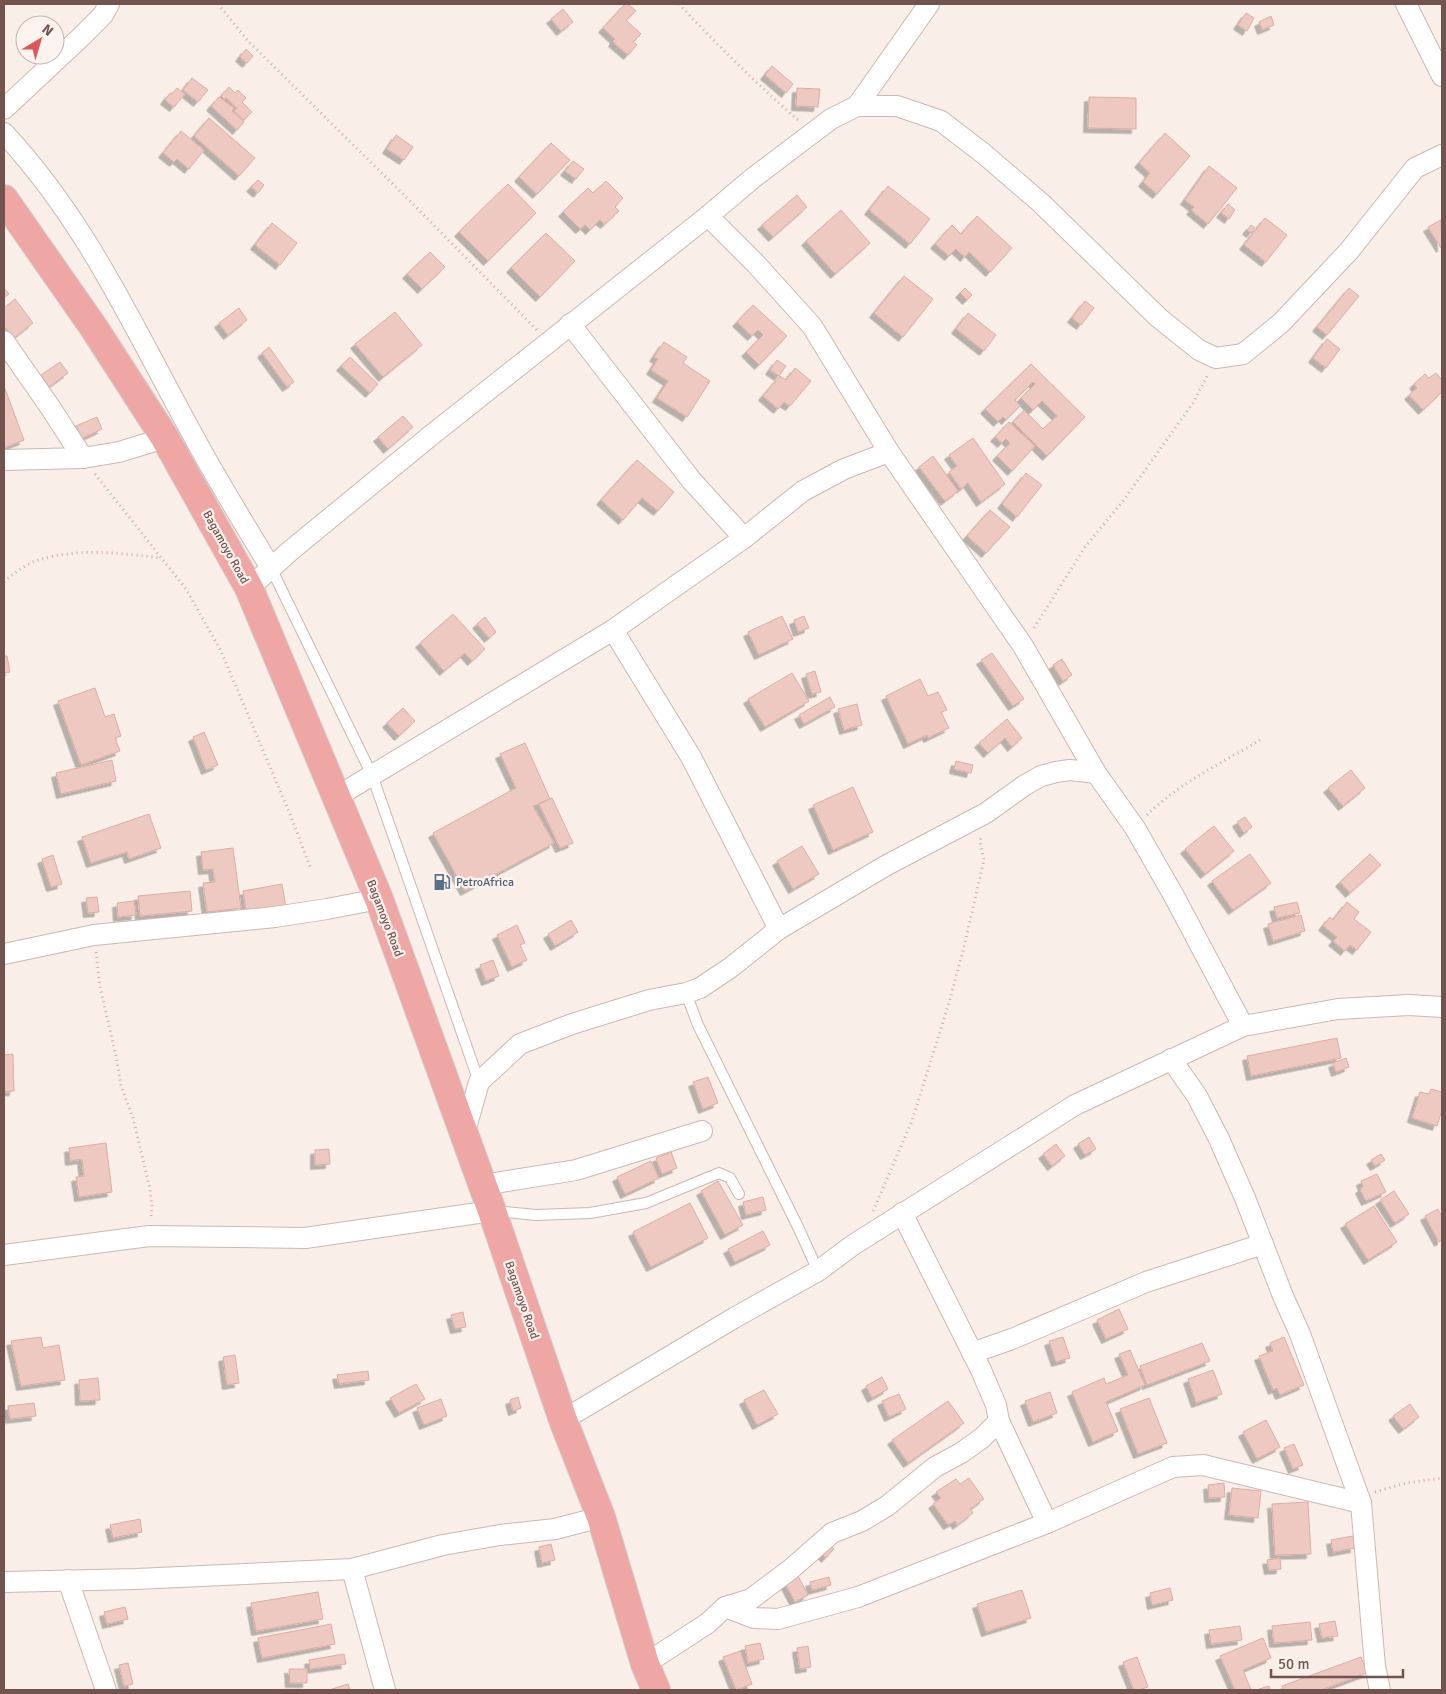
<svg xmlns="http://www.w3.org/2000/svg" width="1446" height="1694" viewBox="0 0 1446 1694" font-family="Signika,sans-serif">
<defs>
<filter id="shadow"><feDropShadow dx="-4.5" dy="4.5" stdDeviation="0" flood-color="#0004"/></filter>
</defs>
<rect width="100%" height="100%" fill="#faefe8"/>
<g fill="#edc9c2" stroke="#deaca4" filter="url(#shadow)">
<polygon points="625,4 628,4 636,11 626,20 641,34 633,42 637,45 628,55 613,42 615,39 603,28"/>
<polygon points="563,9 573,22 561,31 551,19"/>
<polygon points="1246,13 1254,18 1247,31 1238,25"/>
<polygon points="1271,16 1274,25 1262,30 1259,22"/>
<polygon points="246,49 253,56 247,63 240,57"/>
<polygon points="772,66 793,84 786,93 765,75"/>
<polygon points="192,78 208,90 198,102 183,90"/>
<polygon points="229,87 235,93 238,90 246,98 242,102 252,112 244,120 234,111 237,108 226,98 224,99 221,96"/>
<polygon points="177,88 185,94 174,107 165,100 170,93 172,94"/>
<polygon points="797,88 820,89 818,107 796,106"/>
<polygon points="219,97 234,108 232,111 244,122 237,130 211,106"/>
<polygon points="1089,97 1136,98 1136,129 1088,128"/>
<polygon points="209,118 255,158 239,176 194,136"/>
<polygon points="181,131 204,150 189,169 177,159 174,162 163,153"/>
<polygon points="1165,133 1190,156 1157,194 1143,182 1150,173 1139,163"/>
<polygon points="396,135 413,147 404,160 387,149"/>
<polygon points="551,143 570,160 537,194 519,177"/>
<polygon points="573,161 584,169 576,179 565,171"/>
<polygon points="1209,166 1237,188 1208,224 1191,210 1194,207 1185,200"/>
<polygon points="258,180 264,185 258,193 251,187"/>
<polygon points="606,181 623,198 615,207 619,211 605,224 600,220 590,230 585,225 580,229 563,212 588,188 593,193"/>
<polygon points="508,184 536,213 488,261 459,232"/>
<polygon points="888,186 930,219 910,244 869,210"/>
<polygon points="797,195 807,207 773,237 762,225"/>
<polygon points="1228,204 1235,210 1229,219 1221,213"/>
<polygon points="841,210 870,243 835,274 806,241"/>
<polygon points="977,216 1012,248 990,272 969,252 965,257 956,249 949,256 935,244 952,225 961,234"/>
<polygon points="1265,218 1287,235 1266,262 1244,245"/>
<polygon points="1441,220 1442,247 1441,248 1428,227"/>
<polygon points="272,223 297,243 280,265 255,245"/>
<polygon points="1251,225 1255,228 1251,233 1247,230"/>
<polygon points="546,233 575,261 540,297 511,268"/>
<polygon points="430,252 445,267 422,289 407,274"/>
<polygon points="904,276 933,299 903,337 874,313"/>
<polygon points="4,288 9,294 4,298"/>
<polygon points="965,288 972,295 967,300 960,293"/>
<polygon points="1349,288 1359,296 1327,335 1317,327"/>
<polygon points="15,299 33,323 13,339 4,326 4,308"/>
<polygon points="1085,301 1094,308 1081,325 1072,318"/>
<polygon points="753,305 787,336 759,365 746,352 763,335 758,330 752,336 737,322"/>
<polygon points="239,308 247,320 228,335 219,323"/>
<polygon points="395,312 422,345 383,377 355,344"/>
<polygon points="968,313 996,335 984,351 956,329"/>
<polygon points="1327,339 1340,349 1326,368 1313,358"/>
<polygon points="664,342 687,357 683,363 710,381 687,417 657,398 668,381 651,370 658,359 654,357"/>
<polygon points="269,347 294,382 287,387 262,353"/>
<polygon points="350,357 378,384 370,393 341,366"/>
<polygon points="777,360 786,366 779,376 770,370"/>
<polygon points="60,362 68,373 49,387 41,375"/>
<polygon points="1031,364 1085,417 1047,456 1013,422 1024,410 1043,429 1057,416 1042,401 1033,410 1021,398 1035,384 1033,382 1015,400 1020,406 1006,420 1003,417 998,422 985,409"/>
<polygon points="795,368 811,381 790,406 784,402 778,409 763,396 780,376 786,380"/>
<polygon points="1436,373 1442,380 1442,392 1423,410 1409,395 1417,388 1414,384 1425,374 1429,378"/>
<polygon points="4,386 24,440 4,448"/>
<polygon points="403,416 413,427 388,449 378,437"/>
<polygon points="97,417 102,429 81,439 76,426"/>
<polygon points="1009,422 1035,446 1012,471 997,456 1010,443 1006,439 1002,443 995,437"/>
<polygon points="973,438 1005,484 981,502 968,483 961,489 949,472 957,466 949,455"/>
<polygon points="933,456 958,491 945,501 919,467"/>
<polygon points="637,460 674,492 658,511 642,498 623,520 601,500"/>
<polygon points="1026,473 1042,485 1017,517 1002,504"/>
<polygon points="990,510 1010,527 986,553 967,536"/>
<polygon points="453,614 485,649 472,661 465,653 444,671 420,643"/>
<polygon points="782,616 793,639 759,655 748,632"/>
<polygon points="804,616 809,628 798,632 794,620"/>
<polygon points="485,617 496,632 489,638 477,624"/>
<polygon points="992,653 1024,699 1013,706 981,660"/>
<polygon points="4,656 7,656 10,672 4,673"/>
<polygon points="1062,659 1072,675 1063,681 1053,665"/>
<polygon points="815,671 821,692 812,694 806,674"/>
<polygon points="792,673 809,701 765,727 748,699"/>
<polygon points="920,679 928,696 938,692 947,710 941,712 949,728 928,738 927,735 908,744 886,696"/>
<polygon points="95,688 105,717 114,714 121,736 115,738 120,751 81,765 58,701"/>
<polygon points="830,697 835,707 804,724 799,715"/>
<polygon points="857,704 862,725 844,730 838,709"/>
<polygon points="403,708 415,721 399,736 387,723"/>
<polygon points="1007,719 1022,738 1012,747 1005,738 988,753 979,743"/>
<polygon points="204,732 218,765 206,770 193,737"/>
<polygon points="525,743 550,799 533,806 554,843 465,891 433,833 516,788 500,754"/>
<polygon points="112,760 116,781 61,794 56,773"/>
<polygon points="956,761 973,765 971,773 954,769"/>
<polygon points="1351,770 1365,788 1343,806 1328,788"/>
<polygon points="853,787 873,832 833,850 813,805"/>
<polygon points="552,798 573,843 560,848 539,804"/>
<polygon points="149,814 161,848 129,859 127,852 91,863 82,837"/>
<polygon points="1245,817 1252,827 1244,833 1237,822"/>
<polygon points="1214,826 1234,851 1205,874 1185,849"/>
<polygon points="802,846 819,874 793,889 777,861"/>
<polygon points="233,848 241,908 207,912 203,883 215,882 213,869 203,870 201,852"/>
<polygon points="1250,854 1271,883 1233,910 1212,881"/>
<polygon points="1370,854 1381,865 1350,893 1340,882"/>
<polygon points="53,855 62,884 51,887 42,859"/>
<polygon points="282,884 286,908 247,915 243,891"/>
<polygon points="190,891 192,911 140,916 138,896"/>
<polygon points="97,897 99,912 88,913 86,898"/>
<polygon points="134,901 136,915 118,917 117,903"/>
<polygon points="1297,902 1300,913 1277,918 1274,907"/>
<polygon points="1347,902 1359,912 1354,919 1371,932 1357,950 1350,945 1345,951 1333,941 1337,937 1323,926 1330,917 1333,920"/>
<polygon points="1301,915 1305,931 1273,941 1268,924"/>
<polygon points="571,920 578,932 555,946 548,934"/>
<polygon points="517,925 525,943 520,945 527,960 512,967 497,935"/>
<polygon points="493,960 499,976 486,981 480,965"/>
<polygon points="1337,1038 1341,1058 1251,1076 1247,1056"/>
<polygon points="13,1054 14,1091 4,1092 4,1055"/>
<polygon points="1346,1058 1349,1067 1336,1072 1333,1063"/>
<polygon points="708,1077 718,1103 703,1109 693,1082"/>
<polygon points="1431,1089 1442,1092 1442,1110 1437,1126 1412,1118 1420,1092 1429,1094"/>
<polygon points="1089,1137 1096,1149 1085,1155 1078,1144"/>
<polygon points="106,1143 112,1192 79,1197 76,1177 84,1176 82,1159 70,1161 69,1148"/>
<polygon points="1056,1144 1065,1156 1052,1166 1043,1154"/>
<polygon points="329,1149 330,1164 315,1165 315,1150"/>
<polygon points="671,1152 677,1168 662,1174 656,1158"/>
<polygon points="1381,1154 1385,1160 1375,1166 1371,1160"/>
<polygon points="651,1161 659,1178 625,1194 617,1177"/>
<polygon points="1377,1174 1386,1192 1366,1201 1360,1189 1363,1187 1361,1181"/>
<polygon points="718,1181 743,1225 725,1235 701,1191"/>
<polygon points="1394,1191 1409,1214 1395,1223 1380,1200"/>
<polygon points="763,1197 766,1210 746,1215 743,1202"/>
<polygon points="690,1203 708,1238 651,1267 633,1232"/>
<polygon points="1374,1206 1397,1242 1368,1260 1345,1224"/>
<polygon points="1438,1209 1442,1217 1442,1240 1439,1242 1425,1216"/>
<polygon points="763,1231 770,1245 735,1262 728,1249"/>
<polygon points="1119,1309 1128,1329 1106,1339 1097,1320"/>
<polygon points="463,1312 466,1327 455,1329 451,1315"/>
<polygon points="41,1337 43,1348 59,1345 65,1380 21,1386 11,1341"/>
<polygon points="1063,1337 1070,1358 1056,1362 1049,1341"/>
<polygon points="1284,1337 1304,1385 1280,1395 1277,1388 1273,1390 1259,1356 1273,1351 1270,1343"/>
<polygon points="1202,1343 1210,1361 1147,1385 1140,1366"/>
<polygon points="1130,1350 1145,1385 1106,1402 1118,1431 1093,1442 1072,1392 1104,1378 1106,1384 1128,1375 1119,1354"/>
<polygon points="235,1355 239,1383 227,1385 223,1357"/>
<polygon points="1213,1370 1222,1394 1196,1403 1188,1379"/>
<polygon points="368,1371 369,1380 339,1384 337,1375"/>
<polygon points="882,1377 888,1389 872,1398 866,1386"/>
<polygon points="98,1378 100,1400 80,1401 79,1380"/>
<polygon points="416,1384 425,1399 399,1413 390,1398"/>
<polygon points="764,1390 778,1414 757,1425 744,1400"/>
<polygon points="1050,1392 1057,1413 1033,1422 1025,1401"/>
<polygon points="899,1394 906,1409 889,1417 882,1401"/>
<polygon points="518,1397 521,1408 513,1411 510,1400"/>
<polygon points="1149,1398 1167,1443 1138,1454 1120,1409"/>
<polygon points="441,1399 447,1416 424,1425 417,1408"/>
<polygon points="948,1401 964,1423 908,1463 892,1440"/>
<polygon points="34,1403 36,1416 10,1419 8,1406"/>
<polygon points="1410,1404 1419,1417 1403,1429 1393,1416"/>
<polygon points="1266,1420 1280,1447 1257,1459 1243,1432"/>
<polygon points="1294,1444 1303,1465 1293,1469 1284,1448"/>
<polygon points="969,1478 984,1499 970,1509 973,1513 957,1525 955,1521 948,1525 933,1504 941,1498 936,1492 956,1479 960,1484"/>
<polygon points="1224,1483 1225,1497 1209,1498 1208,1485"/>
<polygon points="1232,1488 1261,1491 1258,1518 1229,1515"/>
<polygon points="1308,1502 1311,1554 1275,1555 1272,1504"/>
<polygon points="140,1519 142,1532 113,1538 110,1525"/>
<polygon points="1353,1536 1355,1548 1333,1552 1331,1540"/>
<polygon points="827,1542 834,1549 826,1558 818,1550"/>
<polygon points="551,1544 555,1560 542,1563 539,1547"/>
<polygon points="1280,1558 1281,1569 1269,1570 1267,1560"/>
<polygon points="798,1576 808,1595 795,1602 785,1583"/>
<polygon points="829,1577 831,1585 812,1590 810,1582"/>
<polygon points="1170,1588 1173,1600 1152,1605 1150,1593"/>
<polygon points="1022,1590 1031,1618 986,1632 977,1604"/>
<polygon points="318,1592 323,1619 256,1631 251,1603"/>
<polygon points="125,1607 128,1619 107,1624 104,1612"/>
<polygon points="1335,1621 1338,1636 1322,1638 1319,1624"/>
<polygon points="1310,1622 1312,1640 1274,1643 1272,1626"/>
<polygon points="331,1624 335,1644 262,1658 258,1638"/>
<polygon points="1240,1626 1242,1640 1211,1644 1209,1630"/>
<polygon points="1263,1638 1271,1658 1243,1670 1251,1690 1235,1690 1220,1656"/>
<polygon points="760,1643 764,1659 748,1663 745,1646"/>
<polygon points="808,1646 811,1667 800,1669 797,1648"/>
<polygon points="740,1651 752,1684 736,1690 723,1657"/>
<polygon points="344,1654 346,1664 310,1669 309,1660"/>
<polygon points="1137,1657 1148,1687 1139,1690 1134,1690 1123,1662"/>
<polygon points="1361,1657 1367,1673 1321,1690 1284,1690 1282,1686"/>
<polygon points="128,1663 133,1684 124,1686 119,1665"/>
<polygon points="289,1669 307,1669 307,1683 290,1683"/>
<polygon points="348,1684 350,1690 329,1690"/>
<polygon points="1269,1686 1270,1690 1260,1690 1259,1689"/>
</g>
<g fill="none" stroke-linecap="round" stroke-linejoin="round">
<g stroke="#cdb7b2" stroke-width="12">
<g id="lane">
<polyline points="271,568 372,775 479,1082"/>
<polyline points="686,993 698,1025 798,1227 818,1271"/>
<polyline points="494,1211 536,1215 590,1213 646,1203 719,1173 730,1178 739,1194"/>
</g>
</g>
<g stroke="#cdb7b2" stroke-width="22">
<g id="street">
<polyline points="1406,4 1442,76"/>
<polyline points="857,106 929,4"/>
<polyline points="4,109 81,37 103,15 109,4"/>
<path d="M4 133C86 221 132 324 189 428 214 475 243 522 271 568"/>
<polyline points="708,216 756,264 812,326 889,452 1023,646 1096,773 1135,828 1174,896 1243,1026"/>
<polyline points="570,324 692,481 744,538"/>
<polyline points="4,341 50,407 83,458"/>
<polyline points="4,460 83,458 119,452 165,438"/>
<polyline points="249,588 290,551 429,437 708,216 753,178 831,119 857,106 897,106 941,121 984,154 1041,203 1159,318 1199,350 1216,358 1243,354 1281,323 1349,251 1415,168 1442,155"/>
<polyline points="613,630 691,757 779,929"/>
<polyline points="336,797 613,630 744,538 803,491 844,469 889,452"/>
<polyline points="4,954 94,935 275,917 327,909 379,899"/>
<polyline points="1171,1059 1197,1096 1219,1139 1245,1198 1283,1296 1300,1334 1361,1503 1375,1666 1380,1690"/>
<polyline points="464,1135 479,1082 520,1044 572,1024 649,1000 686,993 700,988 730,968 779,929 887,865 986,813 1025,785 1041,776 1056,772 1070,770 1096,773"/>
<polyline points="482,1185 576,1170 702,1131"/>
<polyline points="4,1255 149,1236 305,1238 492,1211"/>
<polyline points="972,1353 1012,1339 1146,1282 1263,1244"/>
<polyline points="563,1420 734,1318 818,1271 853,1245 1075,1105 1243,1026 1338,1009 1409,1005 1442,1007"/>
<polyline points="999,1421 1047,1523"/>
<polyline points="352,1569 385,1690"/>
<polyline points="68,1580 106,1690"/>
<polyline points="4,1582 136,1579 352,1569 443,1545 500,1535 555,1529 601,1517"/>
<polyline points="725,1607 754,1618 778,1619 858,1597 1047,1523 1173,1467 1203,1465 1361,1503"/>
<polyline points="645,1664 708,1623 725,1607 751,1599 791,1569 832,1533 862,1521 887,1506 935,1467 961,1453 982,1438 999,1421 996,1405 981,1370 902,1213"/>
</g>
</g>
<g stroke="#d5cbca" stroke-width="30">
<polyline id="highway" points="4,199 94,328 165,438 249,588 379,899 492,1211 563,1420 601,1517 645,1664 656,1690"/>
</g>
<g stroke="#d2aca5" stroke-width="3" stroke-dasharray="1 4" stroke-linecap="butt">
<polyline points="218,4 248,41 407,198 537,330"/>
<path d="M679 4C717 45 757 84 799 121"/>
<polyline points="95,474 186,589 221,651 290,814 311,869"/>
<path d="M4 582C13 574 22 567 33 562 74 547 119 553 161 558"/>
<polyline points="1034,628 1085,547 1123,501 1193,403 1208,374"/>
<path d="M1147 815C1179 783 1222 763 1260 740"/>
<polyline points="96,952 100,987 116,1056 121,1086 133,1118 150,1189 152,1208 151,1218"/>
<polyline points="873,1211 912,1121 948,1006 963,951 984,860 980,843 981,835"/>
<polyline points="1375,1492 1406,1483 1442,1478"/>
</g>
<use href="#lane" stroke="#fff" stroke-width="10"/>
<use href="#street" stroke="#fff" stroke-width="20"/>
<use href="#highway" stroke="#eea7a5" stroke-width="28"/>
</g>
<defs>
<g id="fuel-bare" transform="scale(1.35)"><path d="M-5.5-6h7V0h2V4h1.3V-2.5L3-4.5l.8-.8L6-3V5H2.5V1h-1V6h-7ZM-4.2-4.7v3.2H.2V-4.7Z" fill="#5c6f8a" stroke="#fdf3ee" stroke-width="2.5" paint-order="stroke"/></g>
</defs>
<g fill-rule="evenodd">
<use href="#fuel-bare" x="442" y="882"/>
</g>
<g text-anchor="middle" stroke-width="4.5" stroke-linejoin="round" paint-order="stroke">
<g font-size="12" fill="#72534e" stroke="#fdf3ee">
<text transform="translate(226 547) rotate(61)" y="4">Bagamoyo Road</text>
<text transform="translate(385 918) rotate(69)" y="4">Bagamoyo Road</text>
<text transform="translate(522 1300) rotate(71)" y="4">Bagamoyo Road</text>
</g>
<g font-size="12" fill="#4e5e75" stroke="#fdf3ee" text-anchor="start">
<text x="456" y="886">PetroAfrica</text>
</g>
</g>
<rect width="1446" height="1694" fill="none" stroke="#72534e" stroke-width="10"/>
<g transform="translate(40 40) rotate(38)"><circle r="24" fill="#fdf3ee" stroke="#c5b3ae"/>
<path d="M0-4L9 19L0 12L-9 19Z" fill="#d8595b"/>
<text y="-8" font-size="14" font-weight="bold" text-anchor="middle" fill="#72534e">N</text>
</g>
<path d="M1271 1669v8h132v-8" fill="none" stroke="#72534e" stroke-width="2.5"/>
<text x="1278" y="1669" font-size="15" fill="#72534e" stroke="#fdf3ee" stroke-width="4" paint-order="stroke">50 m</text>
</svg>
